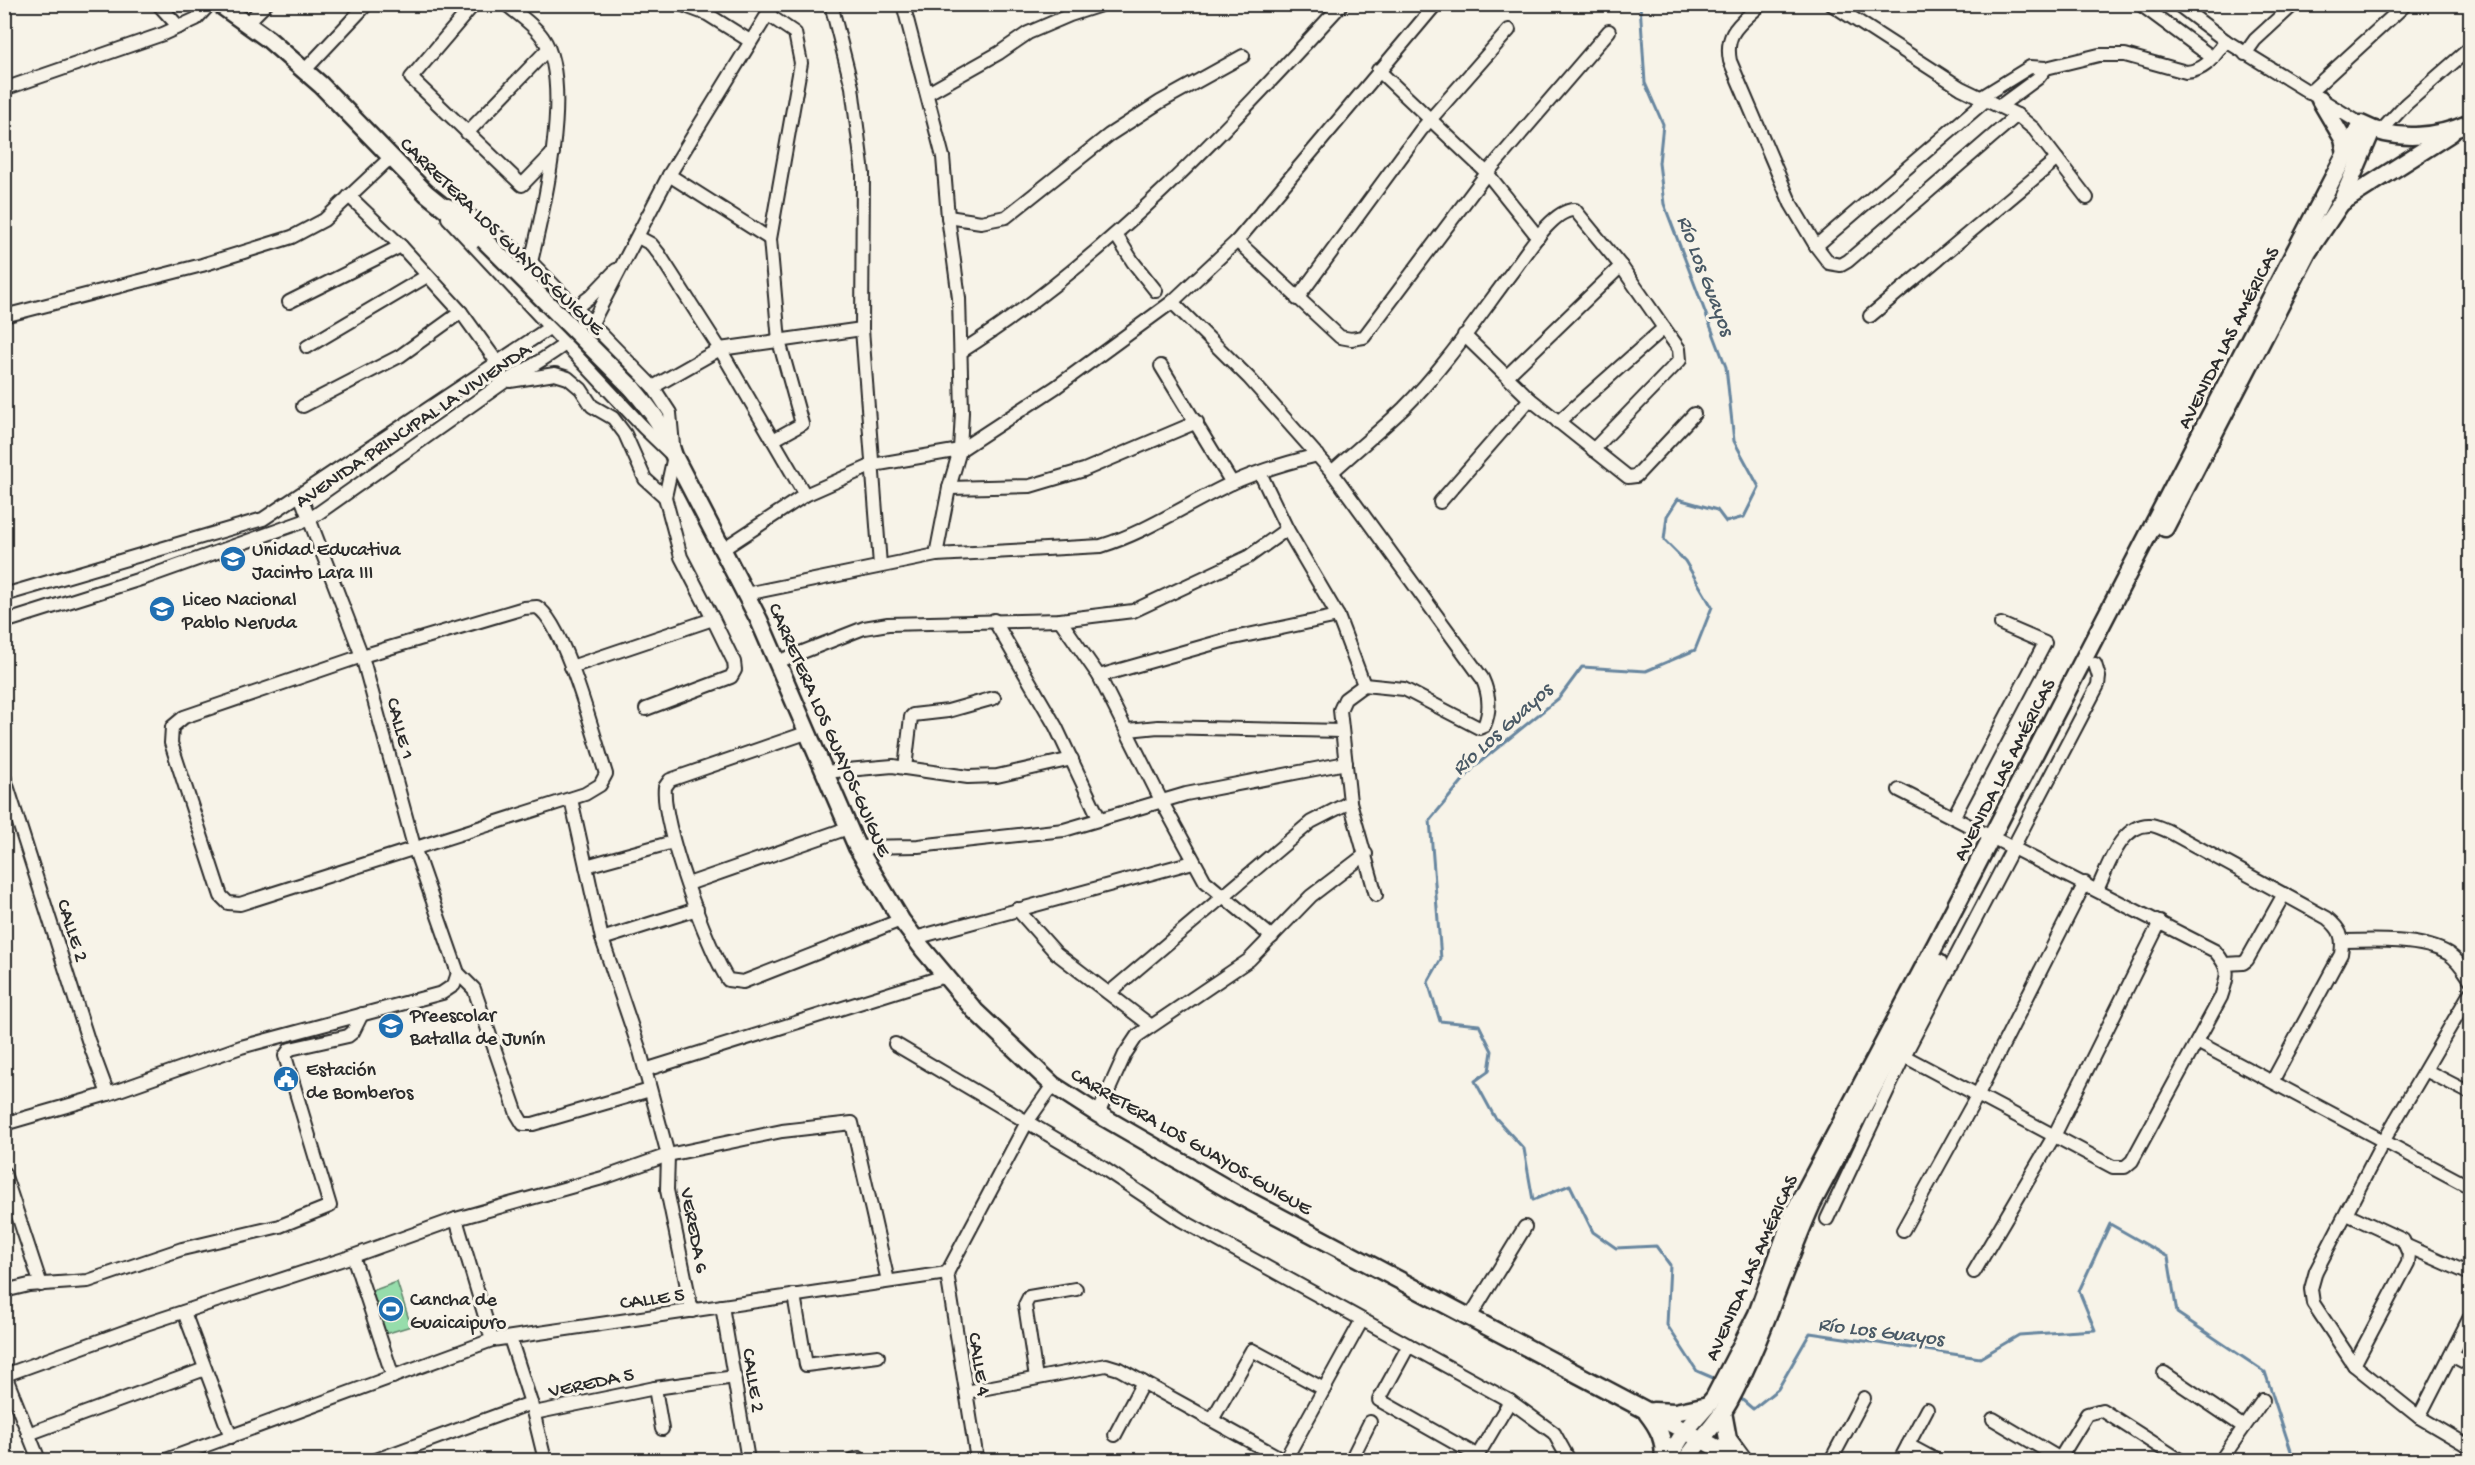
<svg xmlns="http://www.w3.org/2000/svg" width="2475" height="1465" viewBox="0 0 2475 1465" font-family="'Gochi Hand',sans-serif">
<rect width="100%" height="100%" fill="#f7f3e8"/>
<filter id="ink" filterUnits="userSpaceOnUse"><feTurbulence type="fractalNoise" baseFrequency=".0167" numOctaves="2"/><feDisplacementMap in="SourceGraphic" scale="12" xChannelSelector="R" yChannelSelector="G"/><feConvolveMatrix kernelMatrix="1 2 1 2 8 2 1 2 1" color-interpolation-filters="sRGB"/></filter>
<g filter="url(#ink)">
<polygon fill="#96ddab" stroke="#60846b" stroke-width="1.5" points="397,1282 411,1326 385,1334 372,1291"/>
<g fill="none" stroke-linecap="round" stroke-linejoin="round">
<g stroke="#67869f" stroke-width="3">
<polyline points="1640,4 1645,83 1663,124 1659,163 1664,204 1726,367 1734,441 1759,487 1744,517 1726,522 1717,510 1678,499 1667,516 1664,540 1685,561 1712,607 1695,650 1646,671 1582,667 1559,698 1474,767 1430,820 1441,959 1428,982 1440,1021 1479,1025 1492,1051 1489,1071 1475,1081 1494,1116 1524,1149 1533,1200 1570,1185 1593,1232 1616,1248 1656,1246 1670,1265 1667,1325 1697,1371 1718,1380"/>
<polyline points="1739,1397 1753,1409 1778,1389 1810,1333 1980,1358 2019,1335 2095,1330 2079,1291 2110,1224 2168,1257 2177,1313 2265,1372 2294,1460"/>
</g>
<g stroke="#2b2b2b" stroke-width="16">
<g id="street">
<polyline points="158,4 179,27"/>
<polyline points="474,4 411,78 522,185 553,153"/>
<path d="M506 4C517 14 535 25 543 38 574 83 543 212 531 262"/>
<polyline points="680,4 707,14 750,41"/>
<polyline points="831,4 852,87 863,174 862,329 880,565"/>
<polyline points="903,4 943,157 948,217 959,298 962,412 960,450 949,488 936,555"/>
<path d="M1761 4C1742 23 1724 31 1730 61L1791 204 1816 246 1986 100"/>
<polyline points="1831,4 1961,88 2017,115 2034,129 2087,198"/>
<polyline points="2140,4 2213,58"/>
<polyline points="2177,4 2226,41 2361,124"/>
<polyline points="767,14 795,33 801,63 770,239 779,341 802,424 773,440"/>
<polyline points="246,24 266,4"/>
<polyline points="2245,54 2255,40 2294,4"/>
<polyline points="1378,70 1487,173 1538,237"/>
<polyline points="304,71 367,4"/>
<polyline points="4,89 163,34 196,19 210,4"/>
<polyline points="928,93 999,53 1028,33 1070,15 1104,4"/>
<polyline points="2309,93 2406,4"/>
<path d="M1980 98 2030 67 2046 68 2099 55H2125L2186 72C2206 71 2214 56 2226 41"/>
<polyline points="2000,106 2038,78 2046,68"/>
<polyline points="2381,131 2406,104 2470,48"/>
<polyline points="467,133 548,49"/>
<polyline points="669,175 770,239"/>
<polyline points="349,196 401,246 461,312 497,362"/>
<polyline points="448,205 476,219 531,262 653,387 670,413 674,456 665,497 681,557 713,619 571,667"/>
<polyline points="948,217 981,222 1006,217 1109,135 1160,102 1243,56"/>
<polyline points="448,218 644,428 671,454"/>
<polyline points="1116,235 1133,262 1156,291"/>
<polyline points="638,237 651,244 659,254 720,349 805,495"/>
<polyline points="1237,241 1340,337 1351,339 1364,337 1487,173 1609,31"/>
<polyline points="1816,246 1829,263 1841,265 1848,261 2017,115"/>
<polyline points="1297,299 1421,130 1509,30"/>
<polyline points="289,302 401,246"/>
<path d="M1172 302 1249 378 1332 472 1482 678C1489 693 1491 710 1484 726L1479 728 1404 689 1364 685"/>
<polyline points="4,316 202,265 292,237 324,220 391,157"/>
<polyline points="1870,316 2057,159"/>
<polyline points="1464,335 1530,399 1628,477 1636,476 1694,414"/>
<polyline points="307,347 427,276"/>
<path d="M962 351C1107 259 1226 130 1342 4"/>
<polyline points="1161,366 1232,483"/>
<polyline points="1507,376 1621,266"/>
<polyline points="510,381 555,374 568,378 581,389 592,406 613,418 625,434 645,479 665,497"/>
<polyline points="653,387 720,349 862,329"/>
<polyline points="303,406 400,356 461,312"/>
<polyline points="1593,450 1680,360 1679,349 1664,328"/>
<path d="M1332 472C1356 450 1381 430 1404 408 1445 367 1478 317 1512 272 1525 255 1553 208 1575 210L1621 266 1664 328 1558 422"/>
<polyline points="1260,473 1287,529 1338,616 1364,685 1345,699 1340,710 1350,802 1376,895"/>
<polyline points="949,488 1030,486 1084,470 1197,422"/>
<polyline points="300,495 362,656 415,850 458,973 474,989 517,1114 523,1124 533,1124 650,1090"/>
<polyline points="1440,502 1530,399"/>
<polyline points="723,549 805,495 873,465 960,450 1056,387 1172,302 1237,241 1436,4"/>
<path d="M746 594 936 555 1101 546C1147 532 1187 504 1230 484 1258 471 1289 462 1318 455"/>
<polyline points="4,595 263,519 549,328 591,296 616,270"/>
<path d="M537 607C564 622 595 740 606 774L600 785 585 794 240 904 228 903 221 896 171 743 172 727 184 717 362 656 524 608Z"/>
<polyline points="994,620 1056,727 1099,818"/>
<polyline points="1060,620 1099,676 1162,802 1205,881 1272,937"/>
<path d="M4 622 147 577 310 519 504 382C535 365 566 346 592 323L669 175 774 4"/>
<polyline points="777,662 864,628 888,624 1060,620 1133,611 1248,557 1287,529"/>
<polyline points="1099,676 1229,639 1338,616"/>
<polyline points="646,709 731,677 735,670 734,662 713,619"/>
<polyline points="1128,730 1158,727 1342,731"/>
<path d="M806 733 670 780 665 787C661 823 707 948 728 980L743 982 901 920"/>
<polyline points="905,768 968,777 997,776 1072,759"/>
<polyline points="824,772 893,766 905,768 911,717 913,715 948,711 994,698"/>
<polyline points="4,776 88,1040 108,1094"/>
<path d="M1899 790 2215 951C2231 970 2228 975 2221 997L2132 1161 2125 1167H2113L1904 1056"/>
<polyline points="571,799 586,866"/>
<polyline points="1954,816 2045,643 2001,624"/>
<polyline points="673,842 586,866 602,939 640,1051 668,1155 667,1190 692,1311"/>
<polyline points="857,847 918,846 1064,830 1186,794 1346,763"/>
<polyline points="688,884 848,828"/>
<path d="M2097 890C2108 868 2120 824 2150 825 2155 825 2163 829 2168 831L2327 918C2340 929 2344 936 2341 954L2273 1080"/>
<polyline points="1017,909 1056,953 1150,1025"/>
<polyline points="915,938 1193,862"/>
<polyline points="602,939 697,909"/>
<path d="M2343 941C2372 940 2424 938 2449 954 2459 961 2464 970 2470 979"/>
<polyline points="2226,964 2243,963 2247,960 2284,894"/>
<polyline points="1109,993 1311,822 1350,802"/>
<polyline points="2470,993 2384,1140 2316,1271 2311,1289 2313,1303 2354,1365 2419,1417 2470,1447"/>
<polyline points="2197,1042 2470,1187"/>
<polyline points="895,1044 1088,1158 1181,1220 1510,1401 1554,1433 1569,1460"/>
<polyline points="645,1070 945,976"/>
<polyline points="2427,1071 2470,1093"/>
<polyline points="1098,1114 1125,1054 1137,1036 1249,960 1311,896 1366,854"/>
<polyline points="4,1124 108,1094 241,1047 442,993 454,985 458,973"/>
<polyline points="4,1173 41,1285"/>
<polyline points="2347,1214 2403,1240 2409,1254 2408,1263 2354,1365"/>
<polyline points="456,1219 492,1340"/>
<polyline points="1827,1219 1904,1056 2098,685 2099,677 2095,664"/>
<polyline points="1903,1230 1977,1096 2085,883"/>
<polyline points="2407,1246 2470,1274"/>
<polyline points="353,1256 393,1377"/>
<polyline points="1974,1272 2054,1136 2160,922"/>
<polyline points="947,1273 1027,1122 1053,1085"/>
<polyline points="947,1273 977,1460"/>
<polyline points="4,1291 29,1285 88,1281 182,1249 280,1226 330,1206 285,1056 290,1049 348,1036 353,1032 362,1014"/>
<polyline points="794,1295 806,1365 878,1356"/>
<polyline points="722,1306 748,1460"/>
<polyline points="184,1312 231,1437"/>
<polyline points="1470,1317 1525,1227"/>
<polyline points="510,1338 531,1403 545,1460"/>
<polyline points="1409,1345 1379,1400 1478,1456"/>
<polyline points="2451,1355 2470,1365"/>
<polyline points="2164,1373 2244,1427"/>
<polyline points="1036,1378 1025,1305 1029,1297 1076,1289"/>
<polyline points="655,1388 662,1429"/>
<polyline points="966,1392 1106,1365 1119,1369 1284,1460"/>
<polyline points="534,1413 655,1388 735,1377"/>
<polyline points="2419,1417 2470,1317"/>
<polyline points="1993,1419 2062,1460"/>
<polyline points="1212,1420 1252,1350 1324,1389"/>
<polyline points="28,1434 205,1369"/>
<polyline points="1115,1435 1143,1382"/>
<polyline points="1908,1445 1936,1460"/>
<polyline points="39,1460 5,1375 146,1324 353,1256 456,1219 606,1177 668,1155 782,1131 852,1123 888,1281"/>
<polyline points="166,1460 492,1340 947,1273"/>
<polyline points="376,1460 531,1403"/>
<polyline points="852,1460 859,1458"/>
<polyline points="1285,1460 1362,1320"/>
<polyline points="1351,1460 1370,1422"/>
<polyline points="1475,1460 1510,1401"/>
<polyline points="1831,1460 1864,1398"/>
<polyline points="1900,1460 1927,1409"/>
<polyline points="2059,1460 2087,1414 2102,1410 2180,1460"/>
<polyline points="2221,1460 2263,1400"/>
</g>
</g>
<g stroke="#2b2b2b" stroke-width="21">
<g id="secondary">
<polyline points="219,4 268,39 321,85 426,193 484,240"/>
<polyline points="2320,100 2343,139 2346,153"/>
<polyline points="2341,203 2451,133"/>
<path d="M632 388C650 409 666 429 674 456L759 620 857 847 901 920 923 949 975 1011 1053 1085 1098 1114 1240 1196 1740 1460"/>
<polyline points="2165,528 2308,252 2341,203 2372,130"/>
<polyline points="1653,1411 1675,1412 1708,1405"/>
<polyline points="1723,1412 1728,1439 1742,1458"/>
<path d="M1647 1413C1658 1427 1666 1441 1663 1460"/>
<path d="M1667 1460 1685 1431 1714 1398 1742 1344 1757 1314 1794 1212 1937 942 2361 124C2395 142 2436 138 2470 123"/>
<path d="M1686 1460C1699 1440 1717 1424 1729 1402 1763 1338 1783 1269 1812 1204L1939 963"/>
</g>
</g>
<use href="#street" stroke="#f7f3e8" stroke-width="12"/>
<use href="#secondary" stroke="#f7f3e8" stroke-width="16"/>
<g stroke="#2b2b2b" stroke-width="21" stroke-linecap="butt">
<polyline id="secondary-bridge" points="484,240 632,388"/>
</g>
<use href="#secondary-bridge" stroke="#f7f3e8" stroke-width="16"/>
</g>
</g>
<defs>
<g id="school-disc" transform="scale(1.35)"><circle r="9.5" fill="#1f6fb2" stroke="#f7f3e8"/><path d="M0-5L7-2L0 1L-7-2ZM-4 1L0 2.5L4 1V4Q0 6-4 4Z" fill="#fff"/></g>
<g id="civic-disc" transform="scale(1.35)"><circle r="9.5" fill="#1f6fb2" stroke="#f7f3e8"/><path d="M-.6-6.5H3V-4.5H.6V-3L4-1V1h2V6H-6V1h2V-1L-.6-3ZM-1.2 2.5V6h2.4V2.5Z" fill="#fff"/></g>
<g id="stadium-disc" transform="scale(1.35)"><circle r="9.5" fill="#1f6fb2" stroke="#f7f3e8"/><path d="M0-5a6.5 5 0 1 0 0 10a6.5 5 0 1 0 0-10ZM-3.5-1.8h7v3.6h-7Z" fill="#fff"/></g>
</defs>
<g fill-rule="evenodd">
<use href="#school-disc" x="233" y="559"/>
<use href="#school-disc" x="162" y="609"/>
<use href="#school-disc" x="391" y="1026"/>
<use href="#civic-disc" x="286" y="1079"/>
<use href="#stadium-disc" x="391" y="1309"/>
</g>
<g text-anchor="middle" stroke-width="6" stroke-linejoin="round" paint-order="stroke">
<g font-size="20" fill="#2b2b2b" stroke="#f7f3e8">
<text transform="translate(503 235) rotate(44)" y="7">CARRETERA LOS GUAYOS-GUIGUE</text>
<text transform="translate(2227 337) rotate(-63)" y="7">AVENIDA LAS AMÉRICAS</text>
<text transform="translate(412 424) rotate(-34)" y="7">AVENIDA PRINCIPAL LA VIVIENDA</text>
<text transform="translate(402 728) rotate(75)" y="7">CALLE 1</text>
<text transform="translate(831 729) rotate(66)" y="7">CARRETERA LOS GUAYOS-GUIGUE</text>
<text transform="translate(2003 769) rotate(-63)" y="7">AVENIDA LAS AMÉRICAS</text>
<text transform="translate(74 930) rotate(72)" y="7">CALLE 2</text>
<text transform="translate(1192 1140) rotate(30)" y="7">CARRETERA LOS GUAYOS-GUIGUE</text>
<text transform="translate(696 1230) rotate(79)" y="7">VEREDA 6</text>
<text transform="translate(1750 1267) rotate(-66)" y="7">AVENIDA LAS AMÉRICAS</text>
<text transform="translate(652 1297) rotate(-8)" y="7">CALLE 5</text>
<text transform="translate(981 1364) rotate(81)" y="7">CALLE 4</text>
<text transform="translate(755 1380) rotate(81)" y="7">CALLE 2</text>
<text transform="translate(591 1381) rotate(-12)" y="7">VEREDA 5</text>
</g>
<g font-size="20" fill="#2b2b2b" stroke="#f7f3e8" text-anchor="start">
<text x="252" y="555">Unidad Educativa<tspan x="252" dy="23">Jacinto Lara III</tspan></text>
<text x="182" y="605">Liceo Nacional<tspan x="182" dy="23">Pablo Neruda</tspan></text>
<text x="410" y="1021">Preescolar<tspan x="410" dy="23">Batalla de Junín</tspan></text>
<text x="306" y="1075">Estación<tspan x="306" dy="23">de Bomberos</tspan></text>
<text x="410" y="1305">Cancha de<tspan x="410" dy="23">Guaicaipuro</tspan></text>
</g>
<g font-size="21" font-style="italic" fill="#495965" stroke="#f7f3e8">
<text transform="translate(1707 275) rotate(69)" y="7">Río Los Guayos</text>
<text transform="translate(1501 728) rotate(-42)" y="7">Río Los Guayos</text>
<text transform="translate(1881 1330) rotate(7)" y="7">Río Los Guayos</text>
</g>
</g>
<rect width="2475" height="1465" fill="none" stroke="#f7f3e8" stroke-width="24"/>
<rect x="12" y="12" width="2451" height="1441" fill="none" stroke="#2b2b2b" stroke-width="2" filter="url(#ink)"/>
</svg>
